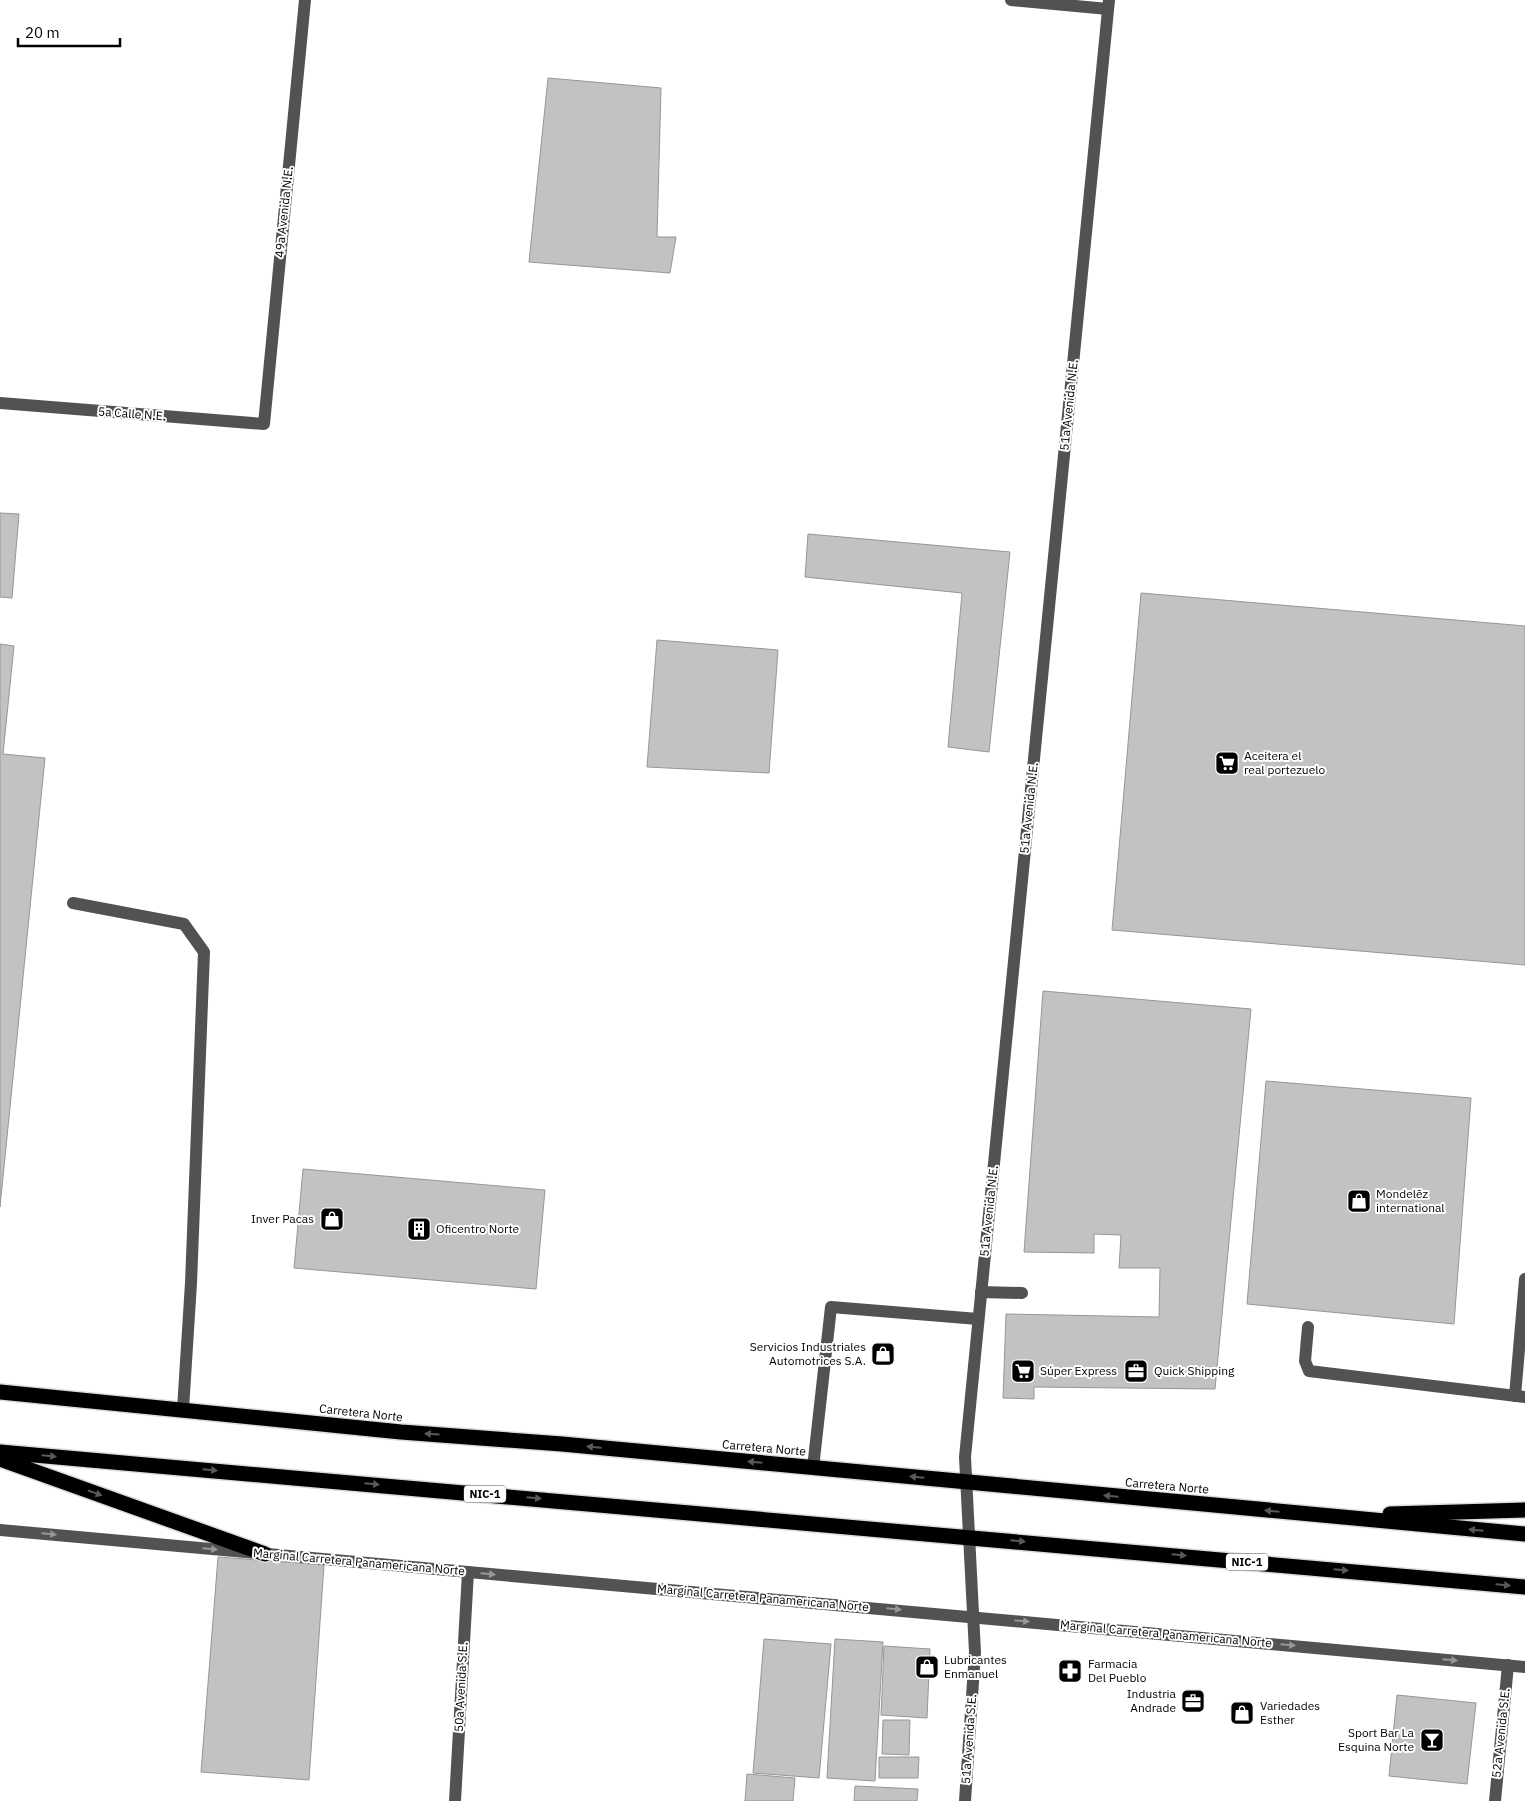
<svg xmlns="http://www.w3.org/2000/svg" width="1525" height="1801" viewBox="0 0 1525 1801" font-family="'IBM Plex Sans',sans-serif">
<rect width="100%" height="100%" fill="#fff"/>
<g fill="#c2c2c2" stroke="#969696">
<polygon points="548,78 661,88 657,237 676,237 670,273 529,262"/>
<polygon points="0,513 19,514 12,598 0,597"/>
<polygon points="808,534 1010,552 989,752 948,747 962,593 805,577"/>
<polygon points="1141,593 1525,626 1525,965 1112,930"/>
<polygon points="657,640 778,650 769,773 647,767"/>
<polygon points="0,644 14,646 3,754 45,758 0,1207"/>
<polygon points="1043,991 1251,1009 1215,1389 1034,1387 1034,1399 1003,1398 1006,1314 1159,1317 1160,1268 1119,1268 1121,1235 1094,1234 1094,1253 1024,1252"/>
<polygon points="1266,1081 1471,1098 1454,1324 1247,1304"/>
<polygon points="303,1169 545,1190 536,1289 294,1268"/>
<polygon points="218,1557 324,1565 309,1780 201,1772"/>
<polygon points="764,1639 831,1644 819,1778 753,1773"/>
<polygon points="835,1639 883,1642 875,1781 827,1778"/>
<polygon points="884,1646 930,1649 927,1718 881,1715"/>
<polygon points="1397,1695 1476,1703 1467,1784 1389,1776"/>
<polygon points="883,1720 910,1720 909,1755 882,1754"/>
<polygon points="879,1757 919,1757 918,1778 879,1778"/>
<polygon points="747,1774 795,1778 793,1801 745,1801"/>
<polygon points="855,1786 918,1789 917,1801 854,1801"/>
</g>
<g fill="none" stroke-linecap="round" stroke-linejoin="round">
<g stroke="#dbdbdb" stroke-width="18">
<g id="highway">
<polyline points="0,1392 401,1432 562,1444 1525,1534"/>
<polyline points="0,1452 1525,1587"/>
<polyline points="0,1459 265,1554"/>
<polyline points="1390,1514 1525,1510"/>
</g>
</g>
<g stroke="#525252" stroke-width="12">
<polyline points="1011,0 1108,9"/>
<polyline points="0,403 264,424 305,0"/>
<polyline points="73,903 184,924 204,952 191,1283 183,1409"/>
<polyline points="981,1292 1022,1293"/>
<polyline points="1308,1327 1305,1361 1309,1371 1525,1397"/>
<polyline points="1515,1396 1525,1279"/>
<polyline points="813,1468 831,1307 978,1319"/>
<polyline points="0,1530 1525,1667"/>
<polyline points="455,1801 468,1572"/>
<polyline points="965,1801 975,1652 965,1457 1109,0"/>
<polyline points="1495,1801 1508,1665"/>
</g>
<use href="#highway" stroke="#000" stroke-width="15"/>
</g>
<defs><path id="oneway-solid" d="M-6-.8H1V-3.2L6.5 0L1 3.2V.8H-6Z" transform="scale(1.25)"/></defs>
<g fill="#595959">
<use href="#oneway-solid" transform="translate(432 1434) rotate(-176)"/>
<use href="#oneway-solid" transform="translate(594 1447) rotate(-175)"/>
<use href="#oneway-solid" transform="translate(49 1456) rotate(5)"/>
<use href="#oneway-solid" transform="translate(755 1462) rotate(-175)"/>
<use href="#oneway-solid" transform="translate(210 1470) rotate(5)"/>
<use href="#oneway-solid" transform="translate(917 1477) rotate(-175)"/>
<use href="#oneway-solid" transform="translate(372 1484) rotate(5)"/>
<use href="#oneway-solid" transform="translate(95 1493) rotate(20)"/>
<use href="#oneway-solid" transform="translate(1111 1496) rotate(-175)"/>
<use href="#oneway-solid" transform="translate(534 1498) rotate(5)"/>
<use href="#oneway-solid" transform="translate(1272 1511) rotate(-175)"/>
<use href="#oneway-solid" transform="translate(1476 1530) rotate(-175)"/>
<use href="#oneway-solid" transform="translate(1018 1541) rotate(5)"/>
<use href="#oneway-solid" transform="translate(1179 1555) rotate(5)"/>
<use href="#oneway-solid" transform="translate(1341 1570) rotate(5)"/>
<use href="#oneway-solid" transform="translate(1503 1585) rotate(5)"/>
</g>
<g fill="#979797">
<use href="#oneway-solid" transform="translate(49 1534) rotate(5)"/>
<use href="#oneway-solid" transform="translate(210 1549) rotate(5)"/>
<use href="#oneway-solid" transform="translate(488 1574) rotate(5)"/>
<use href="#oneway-solid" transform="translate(894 1609) rotate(5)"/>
<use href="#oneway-solid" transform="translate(1022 1621) rotate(5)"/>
<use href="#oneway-solid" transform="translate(1288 1645) rotate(5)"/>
<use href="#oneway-solid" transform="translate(1450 1660) rotate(5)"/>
</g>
<defs>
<g id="supermarket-square" transform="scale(1.25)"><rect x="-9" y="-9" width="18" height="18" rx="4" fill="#000" stroke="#fff"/><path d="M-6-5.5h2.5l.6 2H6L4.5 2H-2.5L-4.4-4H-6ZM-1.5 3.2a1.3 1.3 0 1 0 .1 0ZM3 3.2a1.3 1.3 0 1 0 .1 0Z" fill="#fff"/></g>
<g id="shop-square" transform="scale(1.25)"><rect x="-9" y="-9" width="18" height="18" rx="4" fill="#000" stroke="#fff"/><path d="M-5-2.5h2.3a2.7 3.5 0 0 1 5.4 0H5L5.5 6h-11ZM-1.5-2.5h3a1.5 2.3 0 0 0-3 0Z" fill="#fff"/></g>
<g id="building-square" transform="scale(1.25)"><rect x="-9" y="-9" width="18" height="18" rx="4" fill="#000" stroke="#fff"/><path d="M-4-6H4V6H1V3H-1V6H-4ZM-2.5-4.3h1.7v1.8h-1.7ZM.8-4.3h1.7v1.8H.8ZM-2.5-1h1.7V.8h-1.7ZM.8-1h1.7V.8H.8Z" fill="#fff"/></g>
<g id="office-square" transform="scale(1.25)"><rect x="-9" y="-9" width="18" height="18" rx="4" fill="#000" stroke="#fff"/><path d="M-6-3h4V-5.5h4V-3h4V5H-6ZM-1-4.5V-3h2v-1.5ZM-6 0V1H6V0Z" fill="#fff"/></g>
<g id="pharmacy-square" transform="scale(1.25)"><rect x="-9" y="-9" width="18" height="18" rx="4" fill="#000" stroke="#fff"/><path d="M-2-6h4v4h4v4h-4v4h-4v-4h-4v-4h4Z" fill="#fff"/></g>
<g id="bar-square" transform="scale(1.25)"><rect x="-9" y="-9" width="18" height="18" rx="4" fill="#000" stroke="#fff"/><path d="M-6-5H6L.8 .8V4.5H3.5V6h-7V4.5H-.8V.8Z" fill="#fff"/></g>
</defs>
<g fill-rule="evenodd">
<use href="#supermarket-square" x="1227" y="763"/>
<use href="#shop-square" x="1359" y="1201"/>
<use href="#shop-square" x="332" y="1219"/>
<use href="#building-square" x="419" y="1229"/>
<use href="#shop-square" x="883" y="1354"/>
<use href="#supermarket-square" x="1023" y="1371"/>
<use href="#office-square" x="1136" y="1371"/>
<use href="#shop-square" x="927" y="1667"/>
<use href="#pharmacy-square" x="1070" y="1671"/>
<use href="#office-square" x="1193" y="1701"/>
<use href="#shop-square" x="1242" y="1713"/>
<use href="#bar-square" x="1432" y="1740"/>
</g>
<g text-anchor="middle" stroke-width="4" stroke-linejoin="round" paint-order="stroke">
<g fill="#fff" stroke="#4c4c4c" stroke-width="1">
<rect x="464" y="1485.5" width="42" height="17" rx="4"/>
<rect x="1226" y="1553.5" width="42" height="17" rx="4"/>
</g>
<g font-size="11" font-weight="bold" fill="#000">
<text x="485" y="1498">NIC-1</text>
<text x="1247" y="1566">NIC-1</text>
</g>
<g font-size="12" fill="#000" stroke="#fff">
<text transform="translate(284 212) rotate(-84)" y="4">49a Avenida N.E.</text>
<text transform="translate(1069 405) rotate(-84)" y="4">51a Avenida N.E.</text>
<text transform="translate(132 414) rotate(4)" y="4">5a Calle N.E.</text>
<text transform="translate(1029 808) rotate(-84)" y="4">51a Avenida N.E.</text>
<text transform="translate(989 1211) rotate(-84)" y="4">51a Avenida N.E.</text>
<text transform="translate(361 1413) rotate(6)" y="4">Carretera Norte</text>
<text transform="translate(764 1448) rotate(5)" y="4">Carretera Norte</text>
<text transform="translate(1167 1486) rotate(5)" y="4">Carretera Norte</text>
<text transform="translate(359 1562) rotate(5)" y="4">Marginal Carretera Panamericana Norte</text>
<text transform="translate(763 1598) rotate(5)" y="4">Marginal Carretera Panamericana Norte</text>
<text transform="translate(1166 1634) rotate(5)" y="4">Marginal Carretera Panamericana Norte</text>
<text transform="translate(461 1687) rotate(-87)" y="4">50a Avenida S.E.</text>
<text transform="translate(1501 1733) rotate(-84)" y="4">52a Avenida S.E.</text>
<text transform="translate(969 1739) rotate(-86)" y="4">51a Avenida S.E.</text>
</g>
<g font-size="12" fill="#000" stroke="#fff" text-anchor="start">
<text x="1244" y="760">Aceitera el<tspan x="1244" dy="14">real portezuelo</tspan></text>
<text x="1376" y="1198">Mondelēz<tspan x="1376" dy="14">international</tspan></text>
<text x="314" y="1223" text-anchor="end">Inver Pacas</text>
<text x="436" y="1233">Oficentro Norte</text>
<text x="866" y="1351" text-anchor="end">Servicios Industriales<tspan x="866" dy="14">Automotrices S.A.</tspan></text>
<text x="1040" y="1375">Súper Express</text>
<text x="1154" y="1375">Quick Shipping</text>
<text x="944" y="1664">Lubricantes<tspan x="944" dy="14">Enmanuel</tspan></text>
<text x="1088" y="1668">Farmacia<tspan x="1088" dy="14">Del Pueblo</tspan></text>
<text x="1176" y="1698" text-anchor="end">Industria<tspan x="1176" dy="14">Andrade</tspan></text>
<text x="1260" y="1710">Variedades<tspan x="1260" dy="14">Esther</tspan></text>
<text x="1414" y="1737" text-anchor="end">Sport Bar La<tspan x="1414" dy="14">Esquina Norte</tspan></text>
</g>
</g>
<path d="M18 38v8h102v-8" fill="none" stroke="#000000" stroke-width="2.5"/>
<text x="25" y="38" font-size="15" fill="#000000" stroke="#ffffff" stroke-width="4" paint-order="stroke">20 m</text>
</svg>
